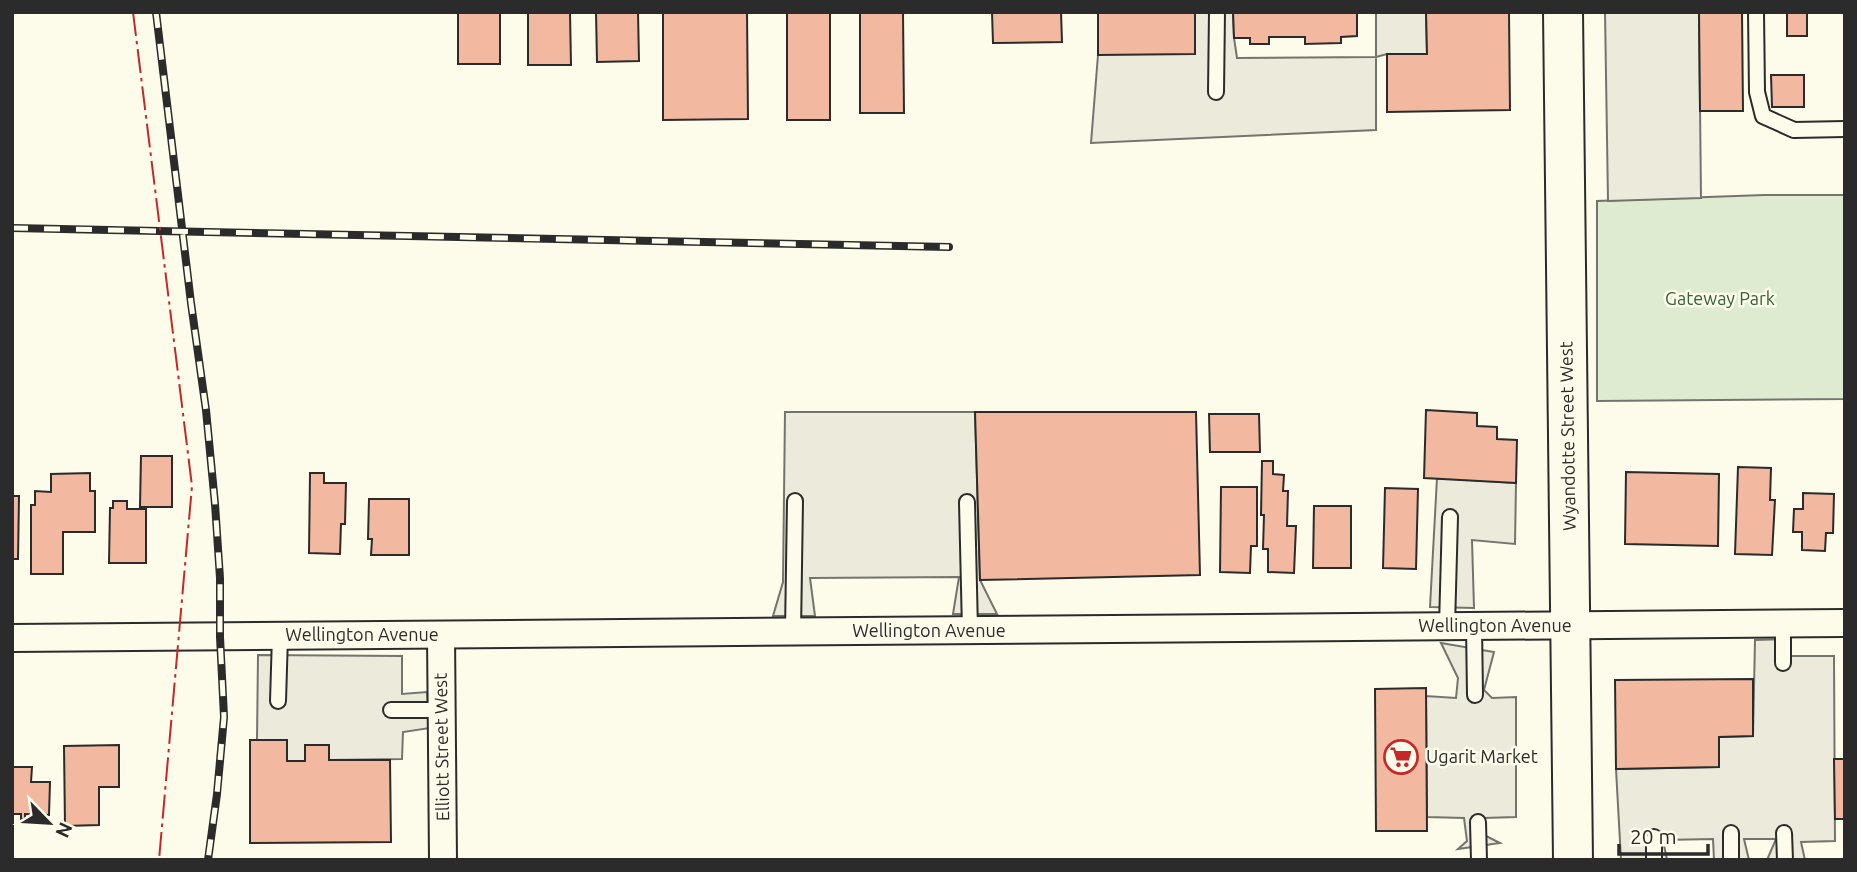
<svg xmlns="http://www.w3.org/2000/svg" width="1857" height="872" viewBox="0 0 1857 872" font-family="Ubuntu,sans-serif">
<rect width="100%" height="100%" fill="#fdfbea"/>
<polygon fill="#deebd1" stroke="#74746e" stroke-width="2" points="1764,195 1845,195 1845,399 1597,401 1597,201"/>
<g fill="#eceadb" stroke="#74746e" stroke-width="2">
<polygon points="1195,12 1233,12 1234,38 1237,58 1376,57 1376,12 1426,12 1427,54 1387,54 1376,57 1376,130 1091,143 1098,55"/>
<polygon points="1605,12 1699,12 1701,198 1608,201"/>
<polygon points="785,412 975,412 980,580 997,614 953,614 959,577 810,578 815,616 773,616 783,582"/>
<polygon points="1437,478 1516,483 1515,544 1472,540 1474,608 1430,607"/>
<polygon points="1788,639 1788,656 1834,656 1835,841 1801,842 1805,860 1767,860 1776,839 1744,839 1749,860 1714,860 1713,839 1663,840 1667,860 1621,860 1616,769 1718,767 1719,737 1753,736 1755,640"/>
<polygon points="1441,643 1494,652 1484,690 1492,698 1516,697 1516,817 1484,818 1486,836 1500,843 1458,849 1467,841 1464,818 1427,817 1426,696 1456,698 1458,678"/>
<polygon points="258,655 402,656 402,694 427,692 430,728 403,732 402,759 329,760 329,745 306,745 305,761 287,761 287,740 257,740"/>
</g>
<g fill="#f2b8a0" stroke="#2b2b2b" stroke-width="2">
<rect x="458" y="12" width="42" height="52"/>
<polygon points="528,12 570,12 571,65 528,65"/>
<polygon points="596,12 638,12 639,61 597,62"/>
<polygon points="663,12 747,12 748,119 663,120"/>
<rect x="787" y="12" width="43" height="108"/>
<polygon points="860,12 903,12 904,113 860,113"/>
<polygon points="992,12 1061,12 1062,42 993,43"/>
<polygon points="1098,12 1195,12 1195,54 1098,55"/>
<polygon points="1233,12 1357,12 1357,36 1341,37 1341,43 1305,44 1305,37 1269,37 1269,44 1250,44 1250,38 1234,38"/>
<polygon points="1426,12 1509,12 1510,110 1387,112 1387,54 1427,54"/>
<polygon points="1699,12 1742,12 1743,111 1700,111"/>
<rect x="1787" y="12" width="20" height="24"/>
<polygon points="1771,75 1804,75 1804,107 1772,107"/>
<polygon points="1426,410 1477,413 1477,426 1497,427 1497,439 1517,440 1516,483 1424,478"/>
<polygon points="975,412 1196,412 1200,575 980,580"/>
<polygon points="1209,414 1259,414 1260,452 1210,452"/>
<polygon points="141,456 172,456 172,507 140,507"/>
<polygon points="1262,461 1273,461 1273,474 1284,475 1283,491 1288,491 1287,526 1296,526 1294,573 1268,572 1268,549 1263,549 1264,515 1261,515"/>
<polygon points="1738,467 1771,468 1770,500 1775,500 1772,555 1735,554"/>
<polygon points="1626,472 1719,474 1718,546 1625,544"/>
<polygon points="90,473 90,491 95,491 95,532 63,532 63,574 31,574 31,505 35,505 35,491 51,492 51,474"/>
<polygon points="310,473 324,473 324,483 346,483 345,524 341,524 340,554 309,553"/>
<polygon points="1221,487 1257,487 1257,546 1251,546 1250,573 1220,572"/>
<polygon points="1385,488 1418,489 1416,569 1383,568"/>
<polygon points="1803,493 1834,494 1833,533 1826,533 1825,551 1802,550 1802,532 1793,532 1794,509 1803,509"/>
<polygon points="12,496 19,496 18,559 13,559 13,573"/>
<polygon points="369,499 409,499 409,555 371,555 372,539 368,539"/>
<polygon points="113,501 127,501 127,509 146,509 146,563 109,563 110,508 113,508"/>
<polygon points="1314,506 1351,506 1351,568 1313,568"/>
<polygon points="1753,679 1753,736 1719,737 1719,767 1616,769 1615,680"/>
<polygon points="1426,688 1427,831 1376,831 1375,689"/>
<polygon points="250,740 287,740 287,761 305,761 305,745 329,745 329,760 390,760 391,842 250,843"/>
<polygon points="119,745 119,787 99,787 99,825 65,826 64,746"/>
<polygon points="1834,759 1845,759 1845,819 1835,819"/>
<polygon points="12,767 32,767 31,782 50,782 49,815 25,814 25,819 21,819 21,814 12,814"/>
</g>
<g fill="none" stroke-linecap="round" stroke-linejoin="round">
<g stroke="#2b2b2b" stroke-width="18">
<g id="lane">
<polyline points="1756,12 1757,92 1763,116 1794,130 1845,129"/>
<polyline points="1216,92 1217,12"/>
<polyline points="967,502 970,630"/>
<polyline points="1783,624 1783,663"/>
<polyline points="1447,626 1450,517"/>
<polyline points="1474,626 1475,695"/>
<polyline points="793,632 795,501"/>
<polyline points="278,701 280,636"/>
<polyline points="391,710 441,710"/>
<polyline points="1478,822 1479,860"/>
<polyline points="1731,833 1731,860"/>
<polyline points="1784,833 1785,860"/>
<polyline points="1654,860 1654,837"/>
</g>
</g>
<g stroke="#2b2b2b" stroke-width="30">
<g id="street">
<polyline points="441,635 443,860"/>
<polyline points="12,638 1845,623"/>
</g>
</g>
<g stroke="#2b2b2b" stroke-width="42">
<polyline id="secondary" points="1563,12 1573,860"/>
</g>
<use href="#lane" stroke="#fdfbea" stroke-width="14"/>
<use href="#street" stroke="#fdfbea" stroke-width="26"/>
<use href="#secondary" stroke="#fdfbea" stroke-width="38"/>
<g stroke="#2b2b2b" stroke-width="8">
<g id="rail">
<polyline points="156,12 191,303 206,410 215,504 220,578 220,637 224,717 217,794 208,860"/>
<polyline points="12,228 949,247"/>
</g>
</g>
<use href="#rail" stroke="#fdfbea" stroke-width="5" stroke-dasharray="16" stroke-linecap="butt"/>
<polyline stroke="#c62828" stroke-width="2" stroke-dasharray="24 5 3.5 5" stroke-linecap="butt" points="133,12 192,486 159,860"/>
</g>
<defs>
<g id="supermarket-ring" transform="scale(1.75)"><circle r="9.5" fill="#fdfbea" stroke="#c62828" stroke-width="1.5"/><path d="M-6-5.5h2.5l.6 2H6L4.5 2H-2.5L-4.4-4H-6ZM-1.5 3.2a1.3 1.3 0 1 0 .1 0ZM3 3.2a1.3 1.3 0 1 0 .1 0Z" fill="#c62828"/></g>
</defs>
<g fill-rule="evenodd">
<use href="#supermarket-ring" x="1401" y="757"/>
</g>
<g text-anchor="middle" stroke-width="5" stroke-linejoin="round" paint-order="stroke">
<g font-size="18" fill="#34623c" stroke="#fdfbea">
<text x="1720" y="305">Gateway Park</text>
</g>
<g font-size="18" fill="#2b2b2b" stroke="#fdfbea">
<text transform="translate(1568 436) rotate(-91)" y="6">Wyandotte Street West</text>
<text x="1495" y="632">Wellington Avenue</text>
<text x="929" y="637">Wellington Avenue</text>
<text x="362" y="641">Wellington Avenue</text>
<text transform="translate(442 747) rotate(-91)" y="6">Elliott Street West</text>
</g>
<g font-size="18" fill="#2b2b2b" stroke="#fdfbea" text-anchor="start">
<text x="1426" y="763">Ugarit Market</text>
</g>
</g>
<rect width="1857" height="872" fill="none" stroke="#2b2b2b" stroke-width="28"/>
<g transform="translate(49 823) rotate(115)" stroke="#fdfbea" stroke-width="5" paint-order="stroke">
<path d="M0-5L12 26L0 18L-12 26Z" fill="#2b2b2b"/>
<text y="-10" font-size="19" font-weight="bold" text-anchor="middle" fill="#2b2b2b">N</text>
</g>
<path d="M1619 844v10h89v-10" fill="none" stroke="#2b2b2b" stroke-width="3.5"/>
<text x="1630" y="844" font-size="21" fill="#2b2b2b" stroke="#fdfbea" stroke-width="5" paint-order="stroke">20 m</text>
</svg>
